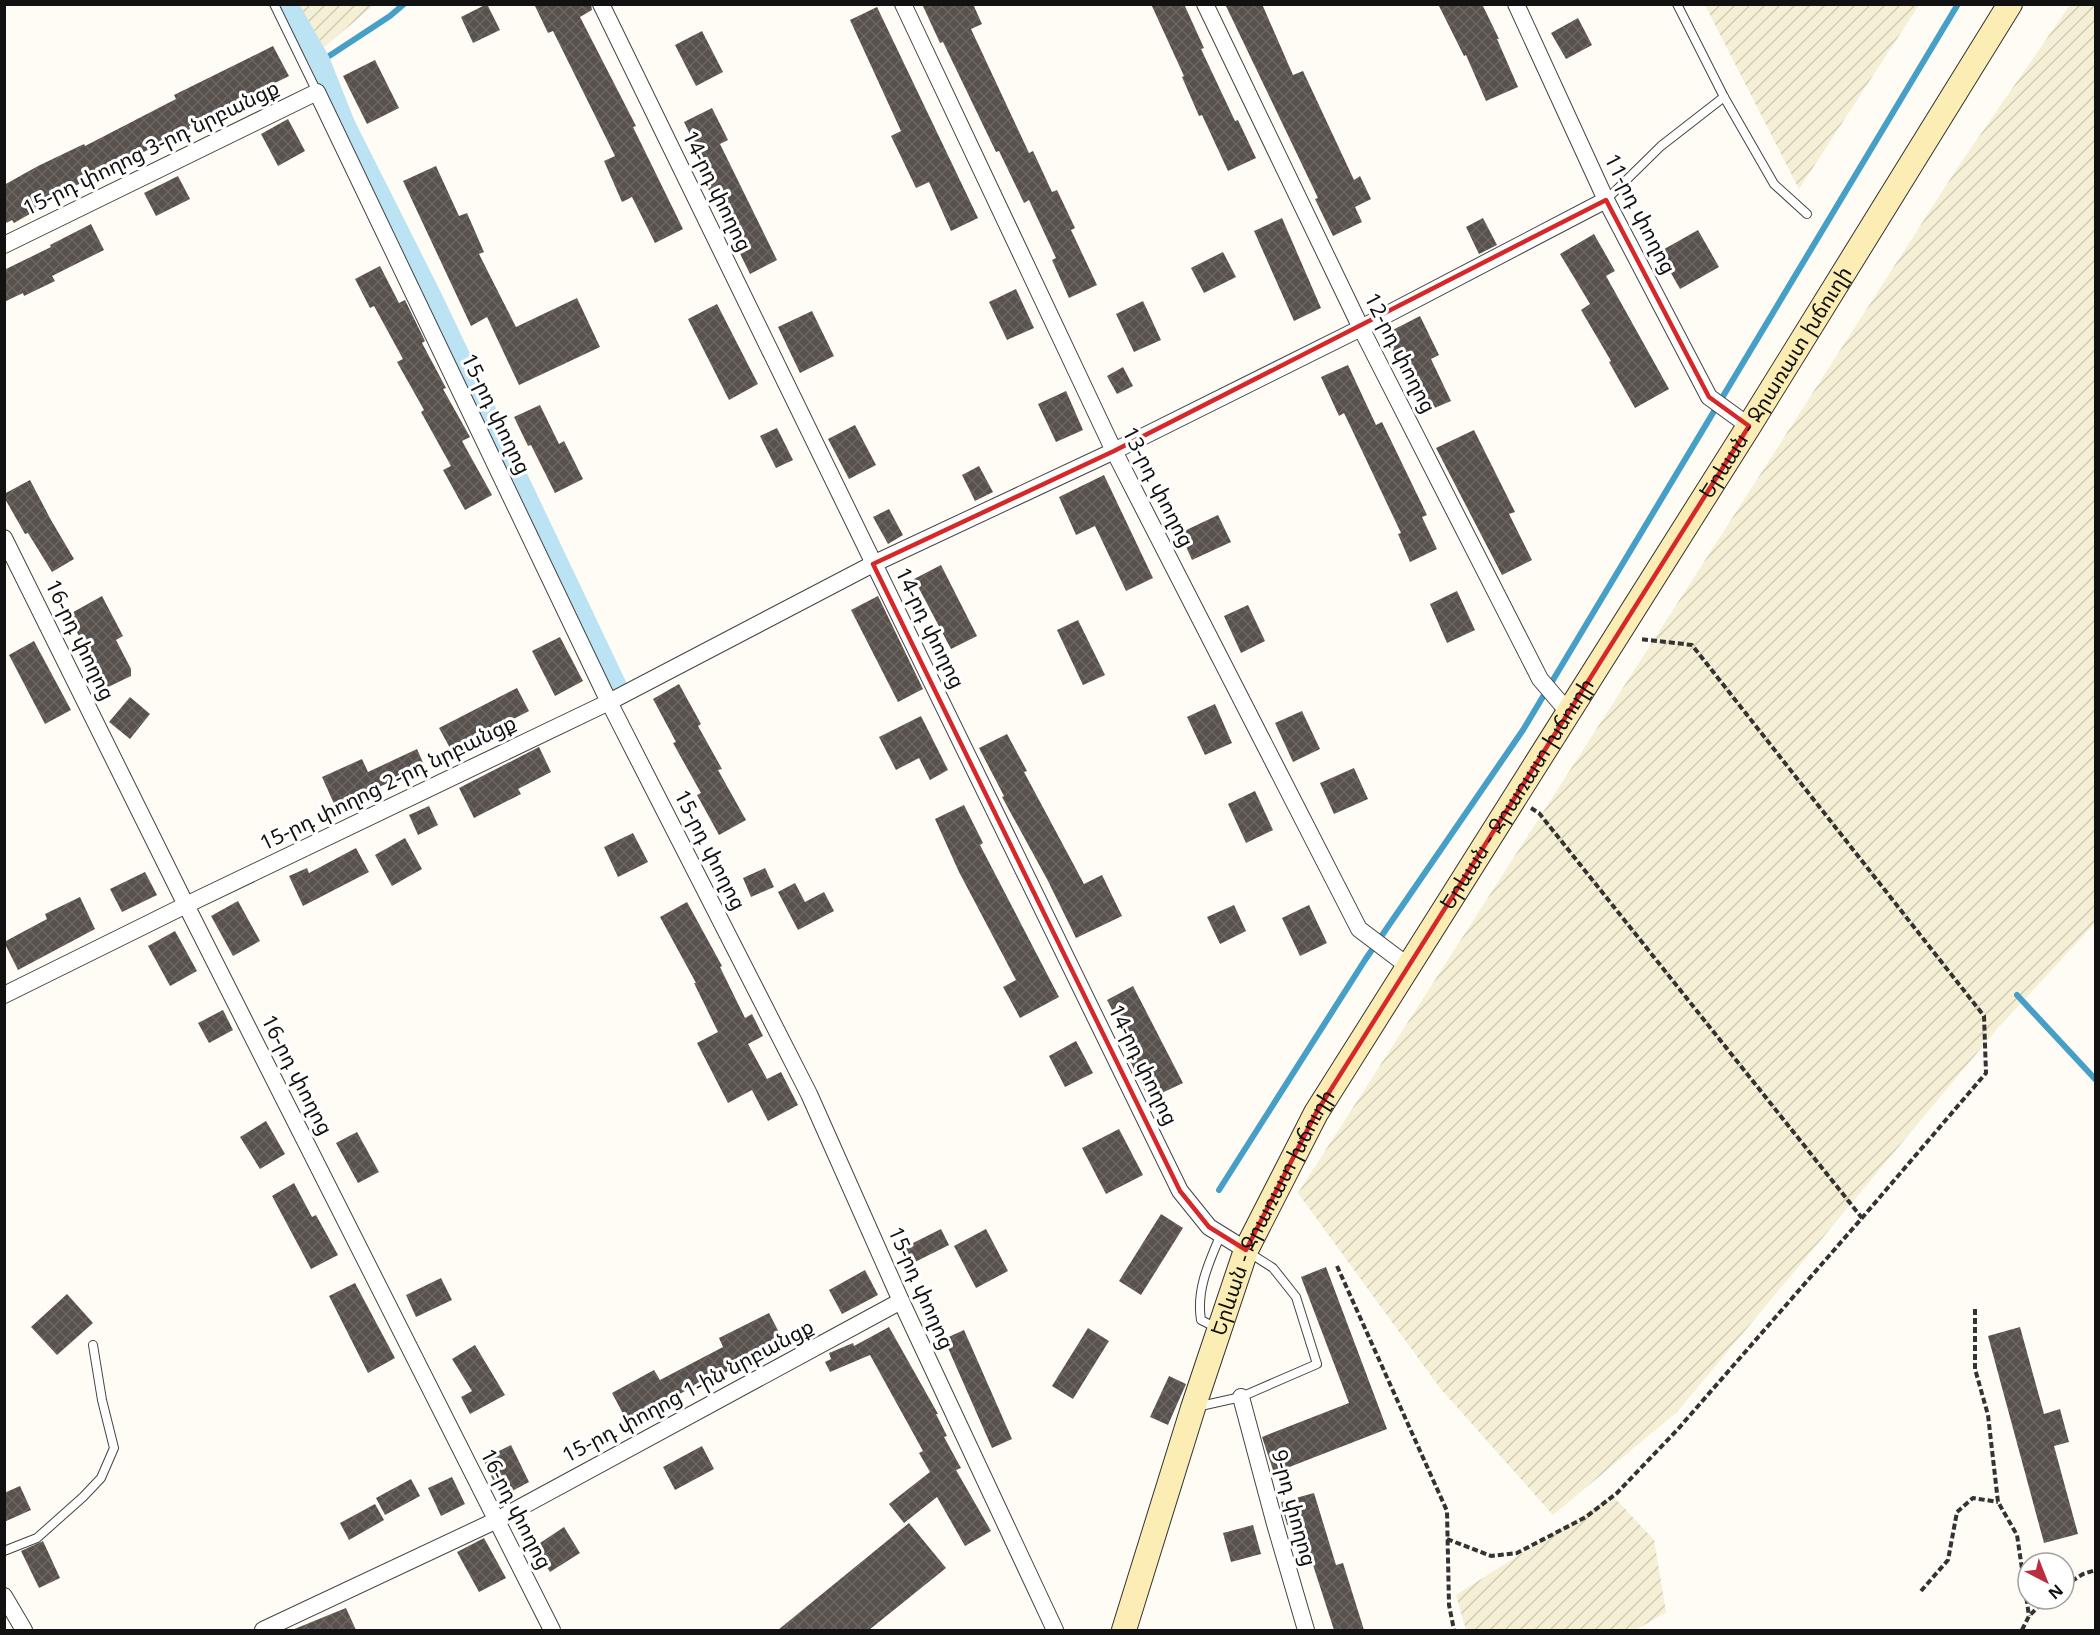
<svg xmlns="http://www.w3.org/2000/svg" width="2100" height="1635" viewBox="0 0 2100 1635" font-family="Georgia,'Noto Sans Armenian',serif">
<defs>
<pattern id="farmland-furrows" width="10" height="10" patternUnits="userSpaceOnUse" patternTransform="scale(1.5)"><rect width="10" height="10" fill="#f4efd5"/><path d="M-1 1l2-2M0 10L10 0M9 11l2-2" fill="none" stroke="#d0ccb6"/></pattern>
<pattern id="building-cross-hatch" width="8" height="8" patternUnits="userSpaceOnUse" patternTransform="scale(1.5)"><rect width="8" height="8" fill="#59514d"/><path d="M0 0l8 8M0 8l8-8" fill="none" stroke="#6c6662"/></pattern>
</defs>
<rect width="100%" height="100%" fill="#fefcf5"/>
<g fill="url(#farmland-furrows)">
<polygon points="299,5 374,5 322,49"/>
<polygon points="1705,5 1919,5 1799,189"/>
<polygon points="2070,5 2096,5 2095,923 1997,1029 1677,1412 1553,1515 1440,1388 1298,1193 1958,167"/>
<polygon points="1613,1496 1654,1540 1666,1612 1636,1630 1466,1630 1456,1595"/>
</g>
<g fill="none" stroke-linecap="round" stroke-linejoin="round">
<g stroke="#469fc7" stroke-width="6">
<polyline points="320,62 390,16 404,4"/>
<polyline points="2017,995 2096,1080"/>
<polyline points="1219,1190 1365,960 1523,730 1958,4"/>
</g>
<polyline stroke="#bce3f4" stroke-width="21" points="287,4 320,62 345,125 431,296 616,685"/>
</g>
<g fill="url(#building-cross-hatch)">
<polygon points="487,4 500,30 473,43 461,17"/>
<polygon points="534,4 591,4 592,10 580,17 636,126 633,127 683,229 655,243 632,197 622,202 604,161 615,156 553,31 548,33"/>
<polygon points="922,4 973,4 982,24 971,29 1029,153 1033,151 1052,192 1057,190 1075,228 1071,230 1097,285 1069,298 1052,260 1056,258 1029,200 1024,203 999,151 996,152 943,42 940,43"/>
<polygon points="1151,4 1184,4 1204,48 1201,49 1235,121 1238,120 1256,158 1228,171 1202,115 1199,116 1182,77 1184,76"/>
<polygon points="1225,4 1262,4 1293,75 1303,71 1354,180 1360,176 1371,199 1355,207 1362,222 1333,236 1315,199 1318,198"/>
<polygon points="1438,4 1482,4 1499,39 1497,39 1518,87 1486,101 1466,55 1464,56"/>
<polygon points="877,7 978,218 951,231 929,182 916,188 891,136 901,131 850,20"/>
<polygon points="1578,18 1592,45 1566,59 1551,33"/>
<polygon points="702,31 723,72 696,86 675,45"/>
<polygon points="273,46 289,76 189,126 190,129 55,196 56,199 14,223 12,220 4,224 4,185 38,166 84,144 85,146 176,99 174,95"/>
<polygon points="375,60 399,108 367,124 343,76"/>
<polygon points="712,108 728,140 720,144 777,260 750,274 702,176 709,173 684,122"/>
<polygon points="288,119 305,151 278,166 261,134"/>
<polygon points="436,166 459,216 467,213 484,252 479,254 516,327 577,298 600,347 519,385 487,317 471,326 403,181"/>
<polygon points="178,176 190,199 156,216 144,193"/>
<polygon points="1282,218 1321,308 1294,321 1254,231"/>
<polygon points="1483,218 1497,245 1479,254 1466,227"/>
<polygon points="91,224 104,250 52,276 55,281 24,296 23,293 4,302 4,270 51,247 50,245"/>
<polygon points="1698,230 1719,267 1680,289 1659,252"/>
<polygon points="1594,234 1615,271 1606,276 1669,389 1635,408 1609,362 1611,361 1581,310 1590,304 1560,254"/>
<polygon points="1223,252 1236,277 1204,293 1191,268"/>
<polygon points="380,266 399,303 405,300 425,341 422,343 446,388 443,389 470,437 462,441 492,495 465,510 443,470 451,466 421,412 424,410 397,362 403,359 374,306 370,308 355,279"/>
<polygon points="1016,289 1034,328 1007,340 989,302"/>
<polygon points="1143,301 1161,340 1134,352 1116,314"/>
<polygon points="717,304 758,384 729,400 688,319"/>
<polygon points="812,311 834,356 800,373 778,327"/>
<polygon points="1420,316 1439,355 1431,359 1451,401 1425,412 1406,371 1403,372 1385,334"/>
<polygon points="1348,365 1376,425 1382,422 1427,515 1422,517 1437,549 1410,562 1398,534 1401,533 1344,413 1339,416 1321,377"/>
<polygon points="1123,367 1133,386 1117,394 1107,376"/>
<polygon points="1066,391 1083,430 1056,442 1038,404"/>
<polygon points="540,405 559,444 564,441 583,479 555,493 531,445 528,446 514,417"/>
<polygon points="855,425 876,465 849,479 828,439"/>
<polygon points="777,428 793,460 776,468 760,436"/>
<polygon points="1474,430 1515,512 1509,514 1532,560 1502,575 1436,448"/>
<polygon points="979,466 993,492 975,501 962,475"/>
<polygon points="1104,475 1153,578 1126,591 1095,526 1076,535 1059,497"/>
<polygon points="30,480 51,520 74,559 52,572 28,533 25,534 4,497 4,494"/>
<polygon points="889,509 903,535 888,544 873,517"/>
<polygon points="1218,515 1231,542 1192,560 1180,533"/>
<polygon points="941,565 977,636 951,649 914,579"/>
<polygon points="1457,591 1475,630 1447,643 1430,604"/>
<polygon points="102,596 123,636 116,640 131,669 131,676 104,689 89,658 90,657 68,615"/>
<polygon points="878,596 923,689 898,702 851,610"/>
<polygon points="1248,605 1265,641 1241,653 1224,616"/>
<polygon points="1078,620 1105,675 1083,685 1057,630"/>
<polygon points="560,637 583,681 555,696 532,651"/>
<polygon points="34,641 71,710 45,724 9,655"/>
<polygon points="679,684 701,724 698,726 722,769 718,770 746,820 719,835 697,795 701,793 673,743 676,742 653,699"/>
<polygon points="517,688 529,711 498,727 496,725 450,748 439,728"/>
<polygon points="130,697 150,714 130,739 109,722"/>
<polygon points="1215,704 1232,743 1205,755 1187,717"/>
<polygon points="1302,711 1320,749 1293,762 1275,723"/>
<polygon points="921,716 948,770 930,780 919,758 896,770 879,737"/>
<polygon points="1007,734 1027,771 1024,772 1084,884 1102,875 1122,916 1076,938 1048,881 1002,797 1004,796 979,748"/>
<polygon points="539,747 551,772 518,789 521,794 474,818 459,788"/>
<polygon points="417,749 425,767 335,806 322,777 362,759 368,772"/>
<polygon points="1354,768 1368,799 1334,814 1320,783"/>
<polygon points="1255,791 1273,830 1246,843 1228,804"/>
<polygon points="964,805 983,843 980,845 1059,997 1020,1018 1003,987 1016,980 959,872 935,819"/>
<polygon points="429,806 438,825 418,835 409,815"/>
<polygon points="633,833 648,862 618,877 604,847"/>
<polygon points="405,838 422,869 392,886 375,855"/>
<polygon points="356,848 369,872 303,906 289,876 307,868 309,873"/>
<polygon points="765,868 774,887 751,897 743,878"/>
<polygon points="145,872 157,895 122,912 110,889"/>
<polygon points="795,883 805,902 824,892 834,911 798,930 778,892"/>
<polygon points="80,897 95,929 18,970 4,942 47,919 45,914"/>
<polygon points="238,901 260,941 233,956 211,916"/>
<polygon points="687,902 722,966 720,967 745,1018 752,1014 763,1036 748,1044 767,1079 781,1072 798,1105 768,1121 752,1090 728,1103 697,1043 718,1032 694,983 696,983 660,917"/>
<polygon points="1234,905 1246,931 1220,944 1207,917"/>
<polygon points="1309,905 1327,943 1300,956 1282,918"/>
<polygon points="175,931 197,971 170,986 148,946"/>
<polygon points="1133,986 1183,1083 1149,1099 1128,1057 1135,1054 1107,1000"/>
<polygon points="223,1010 233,1030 209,1043 198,1023"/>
<polygon points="1076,1041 1093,1073 1065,1087 1049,1056"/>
<polygon points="266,1121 285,1154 260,1169 240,1137"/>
<polygon points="1119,1129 1143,1175 1106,1194 1082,1148"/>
<polygon points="357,1132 379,1172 358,1183 336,1143"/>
<polygon points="294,1183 312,1217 316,1215 338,1255 311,1269 272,1196"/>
<polygon points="1161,1214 1183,1228 1141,1295 1119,1281"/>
<polygon points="941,1229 949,1245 909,1265 901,1249"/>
<polygon points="986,1229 1008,1271 976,1288 954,1246"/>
<polygon points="1326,1267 1387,1429 1274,1473 1262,1437 1349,1403 1301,1277"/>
<polygon points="865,1270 878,1295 842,1314 829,1290"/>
<polygon points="441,1278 452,1300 416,1317 406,1295"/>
<polygon points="355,1283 395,1358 368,1373 329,1296"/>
<polygon points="67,1294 93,1323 57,1355 31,1327"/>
<polygon points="769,1313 785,1344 735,1370 734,1368 695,1388 694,1386 628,1423 612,1393 654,1370 660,1380 723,1347 719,1338"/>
<polygon points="889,1327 938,1414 936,1414 947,1436 944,1437 961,1468 956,1470 991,1531 965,1546 937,1497 904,1523 889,1504 930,1472 919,1453 923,1451 870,1355 830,1372 825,1362 831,1359 829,1353 853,1343 854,1346"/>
<polygon points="2020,1327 2044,1414 2060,1409 2069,1442 2054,1446 2078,1534 2044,1543 1988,1336"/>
<polygon points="1088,1328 1109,1341 1073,1399 1052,1386"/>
<polygon points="964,1330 1012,1439 992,1448 944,1339"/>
<polygon points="475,1345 505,1395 470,1414 461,1397 472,1391 452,1359"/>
<polygon points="1169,1376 1186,1384 1168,1425 1150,1417"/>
<polygon points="511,1445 529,1482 501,1497 483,1459"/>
<polygon points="702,1446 714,1469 675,1490 663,1467"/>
<polygon points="452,1477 465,1504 441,1516 428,1488"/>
<polygon points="411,1479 420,1496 385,1515 376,1498"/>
<polygon points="20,1486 31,1510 4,1522 4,1493"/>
<polygon points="1314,1493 1336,1565 1343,1563 1364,1630 1334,1630 1313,1565 1306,1567 1293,1523 1287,1525 1281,1502"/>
<polygon points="375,1504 384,1520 349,1540 340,1523"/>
<polygon points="909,1523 946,1568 869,1630 778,1630"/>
<polygon points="1253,1525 1261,1554 1231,1562 1223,1533"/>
<polygon points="564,1527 580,1553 550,1572 534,1547"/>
<polygon points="484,1538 506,1578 479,1592 457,1552"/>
<polygon points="43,1541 60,1578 39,1588 21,1551"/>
<polygon points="346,1608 356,1630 292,1630"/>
</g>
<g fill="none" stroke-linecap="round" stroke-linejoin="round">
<g stroke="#444" stroke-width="10">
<g id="lane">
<polyline points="274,4 317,92"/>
<polyline points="1677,4 1724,97 1774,184 1807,214"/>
<polyline points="1606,200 1661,146 1724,97"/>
<path d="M1217 1328 1201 1320C1196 1290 1209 1262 1221 1234"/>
<polyline points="1196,1407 1241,1397 1317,1364 1296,1297 1273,1268 1248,1252"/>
<polyline points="4,1551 37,1538 83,1497 101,1478 114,1448 102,1400 93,1345"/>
</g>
</g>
<g stroke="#444" stroke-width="18">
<g id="street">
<polyline points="601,4 1180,1191 1209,1227 1246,1250"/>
<polyline points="903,4 1114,451 1359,929 1408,966"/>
<polyline points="1205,4 1361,328 1540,679 1569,713"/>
<polyline points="1516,4 1606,200 1709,397 1749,426"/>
<polyline points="4,245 317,92 609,702 809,1094 901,1301 1055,1630"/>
<polyline points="4,538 186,905 552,1630"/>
<polyline points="4,995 186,905 609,702 873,564 1114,451 1361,328 1606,200"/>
<polyline points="1241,1397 1275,1524 1306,1630"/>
<polyline points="4,1596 24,1630"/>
<polyline points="263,1630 497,1520 901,1301"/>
</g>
</g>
<g stroke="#333" stroke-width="26">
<g id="secondary">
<path id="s1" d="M1124 1630 1193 1408 1246 1250 1316 1113 1749 426 2010 4"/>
</g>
</g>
<g stroke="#333" stroke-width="4" stroke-dasharray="6 3" stroke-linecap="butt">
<polyline points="1531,808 1539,813 1862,1218"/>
<polyline points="1337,1266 1447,1511 1449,1605 1454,1630"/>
<polyline points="1975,1309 1975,1369 1988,1415 1998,1502 2017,1535 2029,1616"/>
<polyline points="1447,1539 1491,1556 1517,1553 1586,1517 1617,1493 1678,1429 1862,1218 1986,1073 1984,1016 1692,645 1640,639"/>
<polyline points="2064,1586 2083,1574 2096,1570"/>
<polyline points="1921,1591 1948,1560 1957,1512 1973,1498 1998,1502"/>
<polyline points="2022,1630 2029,1616 2046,1599"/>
</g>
<use href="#lane" stroke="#fff" stroke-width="8"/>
<use href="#street" stroke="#fff" stroke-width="16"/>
<use href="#secondary" stroke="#fbedb4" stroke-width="24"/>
</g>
<path fill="none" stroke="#d62828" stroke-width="4.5" stroke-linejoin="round" d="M1606 200 1709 397 1749 426 1316 1113 1246 1250 1209 1227 1180 1191 873 564 1114 451Z"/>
<g text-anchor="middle" stroke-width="6" stroke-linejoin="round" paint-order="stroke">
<g font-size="21" fill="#111" stroke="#fff">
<text transform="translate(151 148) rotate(-26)" y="7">15-րդ փողոց 3-րդ նրբանցք</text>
<text transform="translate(717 191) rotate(64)" y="7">14-րդ փողոց</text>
<text transform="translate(1640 214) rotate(63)" y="7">11-րդ փողոց</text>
<text transform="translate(1400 353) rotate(63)" y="7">12-րդ փողոց</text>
<text dy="7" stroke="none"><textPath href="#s1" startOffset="1416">Երևան - Ջրառատ խճուղի</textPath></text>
<text transform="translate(496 414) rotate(64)" y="7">15-րդ փողոց</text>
<text transform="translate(1158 487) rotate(63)" y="7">13-րդ փողոց</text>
<text transform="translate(930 628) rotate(64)" y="7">14-րդ փողոց</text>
<text transform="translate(80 640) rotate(64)" y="7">16-րդ փողոց</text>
<text transform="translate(388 783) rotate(-26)" y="7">15-րդ փողոց 2-րդ նրբանցք</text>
<text dy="7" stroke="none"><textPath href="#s1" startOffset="930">Երևան - Ջրառատ խճուղի</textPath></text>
<text transform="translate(710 850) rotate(63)" y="7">15-րդ փողոց</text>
<text transform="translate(1143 1065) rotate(64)" y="7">14-րդ փողոց</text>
<text transform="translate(297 1075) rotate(63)" y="7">16-րդ փողոց</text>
<text dy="7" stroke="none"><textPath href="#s1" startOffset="444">Երևան - Ջրառատ խճուղի</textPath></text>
<text transform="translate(921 1288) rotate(66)" y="7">15-րդ փողոց</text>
<text transform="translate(688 1391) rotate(-28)" y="7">15-րդ փողոց 1-ին նրբանցք</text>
<text transform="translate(1294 1508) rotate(75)" y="7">9-րդ փողոց</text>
<text transform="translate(516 1509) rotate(63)" y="7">16-րդ փողոց</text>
</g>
</g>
<rect width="2100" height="1635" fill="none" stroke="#111111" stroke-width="12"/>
<g transform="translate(2046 1581) rotate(138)"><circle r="28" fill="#ffffff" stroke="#a0a0a0" stroke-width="1.5"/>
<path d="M0-4.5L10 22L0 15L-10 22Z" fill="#bb2e41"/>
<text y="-9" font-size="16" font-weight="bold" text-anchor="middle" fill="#111111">N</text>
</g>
</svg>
